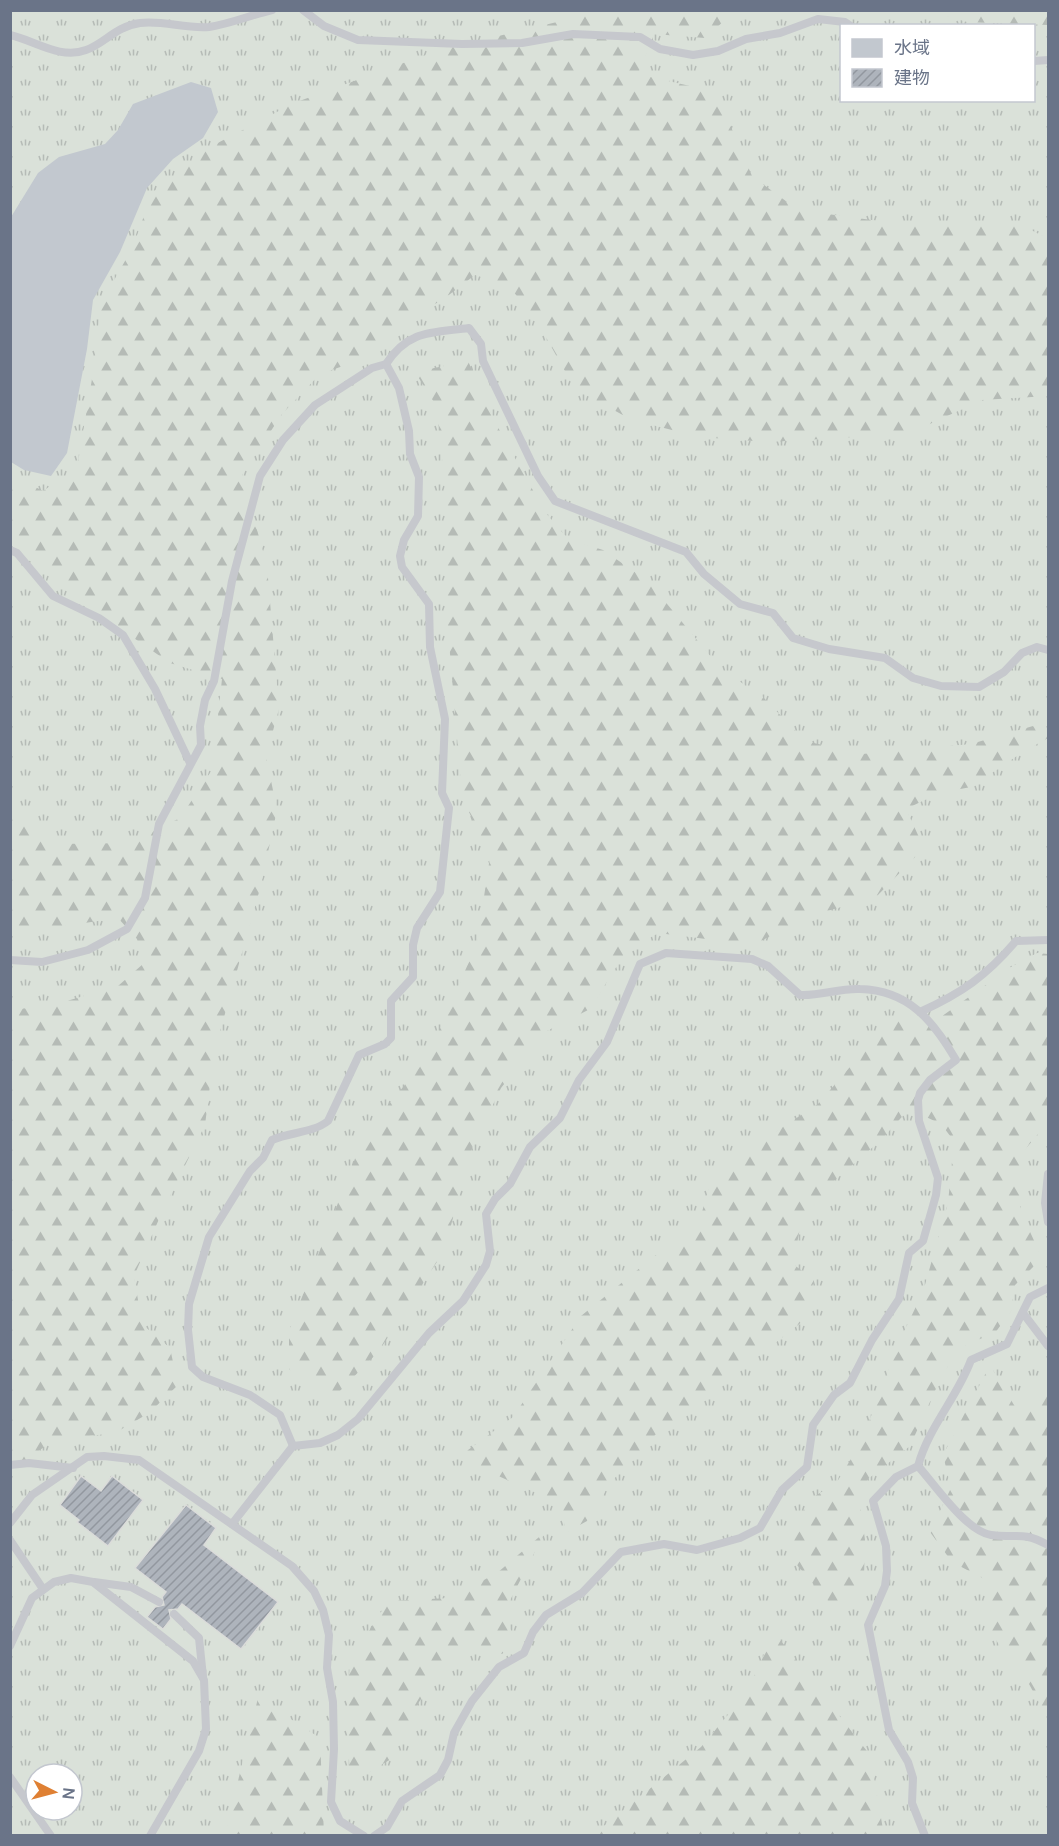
<svg xmlns="http://www.w3.org/2000/svg" width="1059" height="1846" viewBox="0 0 1059 1846" font-family="Manrope,'Noto Sans JP',sans-serif">
<defs>
<pattern id="grass-tufts" width="24" height="20" patternUnits="userSpaceOnUse" patternTransform="scale(1.5)"><rect width="24" height="20" fill="#dae1d9"/><path d="M3 7l-1-3M5 7V3M7 7l1-3M15 17l-1-3M17 17v-4M19 17l1-3" fill="none" stroke="#b5bbb6"/></pattern>
<pattern id="forest-firs" width="22" height="20" patternUnits="userSpaceOnUse" patternTransform="scale(1.5)"><rect width="22" height="20" fill="#dae1d9"/><path d="M5 1l3.5 6h-7zM16 11l3.5 6h-7z" fill="#b5bbb6"/></pattern>
<pattern id="building-hatch" width="6" height="6" patternUnits="userSpaceOnUse" patternTransform="scale(1.5)"><rect width="6" height="6" fill="#aeb4bc"/><path d="M-1 1l2-2M0 6l6-6M5 7l2-2" fill="none" stroke="#92979f"/></pattern>
</defs>
<rect width="100%" height="100%" fill="#f9faf8"/>
<path fill="url(#grass-tufts)" fill-rule="evenodd" d="M11 11H1048V1835H11ZM842 26H1034V100H842ZM36 1774H72V1810H36Z"/>
<g fill="url(#forest-firs)">
<polygon points="569,11 735,11 705,38 654,34 638,74 716,92 752,176 798,210 879,221 1020,224 1048,239 1048,396 982,400 908,434 769,442 700,437 632,420 575,389 538,323 509,286 475,275 441,301 407,317 375,355 320,374 282,414 242,475 267,566 279,709 266,756 277,810 261,885 214,1053 205,1125 163,1210 134,1276 142,1324 170,1348 178,1385 149,1413 115,1433 54,1440 23,1462 11,1477 11,1010 53,1005 118,986 143,964 137,939 118,918 11,934 11,814 54,844 130,843 180,818 212,770 222,679 170,663 128,634 43,564 11,533 11,474 43,491 77,468 93,373 101,303 133,247 152,193 210,147 294,103 436,51 557,22"/>
<polygon points="930,11 1048,11 1048,25 967,22"/>
<polygon points="468,361 495,422 545,512 568,539 603,550 648,581 721,669 763,697 805,741 862,754 971,744 1033,726 1048,733 1048,738 1023,752 971,787 939,793 906,809 924,848 876,897 803,918 754,945 658,933 625,953 590,1009 545,1032 501,1088 472,1148 444,1251 379,1351 333,1398 289,1369 289,1331 356,1156 384,1110 428,1057 477,943 490,857 462,797 446,606 448,521 437,407 415,372"/>
<polygon points="1037,953 1048,954 1048,1122 1023,1152 1020,1210 1042,1258 1015,1285 1011,1311 995,1333 967,1344 944,1371 910,1446 868,1479 859,1497 865,1540 864,1576 854,1598 834,1608 797,1565 789,1538 809,1500 837,1482 857,1449 870,1419 898,1344 923,1292 948,1203 954,1141 941,1124 909,1109 881,1140 834,1181 800,1228 793,1264 814,1280 803,1321 717,1389 658,1432 611,1482 587,1521 567,1532 558,1503 461,1459 468,1450 513,1417 581,1316 700,1219 710,1184 755,1145 818,1104 881,1031 902,1015 938,1019 1011,967"/>
<polygon points="990,1365 1017,1410 1048,1382 1048,1719 1029,1684 1004,1653 987,1625 990,1582 952,1562 930,1532 951,1488 943,1455"/>
<polygon points="545,1532 503,1614 516,1641 502,1654 486,1647 453,1653 419,1702 391,1759 350,1784 347,1707 350,1661 388,1601 450,1598 497,1573"/>
<polygon points="774,1632 870,1755 884,1835 593,1835 701,1747 747,1692"/>
<polygon points="258,1698 320,1738 324,1835 225,1835"/>
</g>
<polygon fill="#c2c8cf" points="191,82 211,88 218,112 203,138 173,159 147,188 120,252 93,300 87,349 67,453 51,476 24,470 11,462 11,217 38,173 59,157 105,144 118,130 133,104"/>
<g fill="url(#building-hatch)" stroke="#dbdcda" stroke-width="1.5">
<polygon points="81,1476 101,1491 112,1476 143,1500 108,1546 77,1522 79,1520 60,1505"/>
<polygon points="186,1505 216,1528 204,1545 278,1602 241,1649 182,1604 178,1609 169,1610 171,1619 163,1629 147,1617 155,1607 164,1605 162,1597 166,1592 135,1568"/>
</g>
<g fill="none" stroke-linecap="round" stroke-linejoin="round">
<g stroke="#c6c8cd" stroke-width="8">
<polyline points="303,10 324,26 358,40 462,44 522,43 573,34 640,37 660,49 693,55 718,51 746,39 780,33 818,19 845,22 851,26"/>
<path d="M10 35C34 40 60 60 86 50 104 44 116 26 140 23 163 20 185 29 209 27 230 24 251 15 272 10"/>
<polyline points="1034,61 1048,60"/>
<polyline points="10,550 17,553 53,596 99,618 123,635 155,689 190,763"/>
<path d="M10 960 42 962 88 950 127 929 145 898 159 824 201 745 200 726 205 700 214 681 232 581 260 476 283 440 315 405 372 368 386 364C408 330 431 333 469 328L481 344 483 361 538 476 555 501 686 552 704 574 740 604 773 613 793 638 829 649 885 658 913 678 941 686 979 687 1004 672 1022 653 1037 647 1048 650"/>
<path d="M920 1012C962 993 986 976 1016 941L1048 940"/>
<polyline points="1048,1174 1045,1203 1048,1222"/>
<polyline points="1023,1313 1048,1346"/>
<path d="M293 1446 280 1415 250 1395 203 1377 192 1367 188 1330 189 1304 209 1237 250 1171 263 1158 272 1140C290 1132 313 1133 328 1121L359 1055 385 1044 391 1038V1001L413 977V945L417 928 440 892 449 808 442 793 445 719 430 647 429 604 402 567 400 556 404 540 418 516 419 477 410 454 409 431 399 388 386 364"/>
<polyline points="10,1465 29,1463 73,1468"/>
<path d="M918 1466C935 1485 966 1531 991 1535 1017 1539 1020 1530 1048 1545"/>
<polyline points="10,1523 32,1495 87,1457 104,1456 139,1460 292,1566 314,1591 323,1610 329,1635 327,1668 333,1702 334,1749 331,1802 340,1821 364,1836"/>
<path d="M232 1524 293 1446 320 1443 338 1435 358 1419 429 1333 463 1301 486 1265 490 1251 486 1214 495 1199 510 1184 530 1147 560 1118 579 1080 607 1042 640 964 666 953 752 959 768 966 800 995C821 996 839 988 860 989 909 990 934 1022 956 1060L930 1080 920 1093 918 1100 919 1121 938 1178 936 1195 923 1241 909 1253 899 1299 872 1340 850 1383 834 1395 813 1425 807 1467 782 1490 760 1528 740 1538 697 1550 664 1544 621 1552 582 1593 546 1615 533 1632 524 1653 499 1667 472 1701 454 1733 448 1760 440 1775 402 1801 387 1827 374 1836"/>
<polyline points="10,1540 43,1589"/>
<polyline points="94,1582 131,1587 159,1602"/>
<polyline points="174,1614 199,1638 203,1677"/>
<polyline points="10,1646 32,1598 54,1582 71,1578 93,1582 193,1661 204,1680 206,1729 199,1751 150,1836"/>
<polyline points="10,1777 51,1836"/>
<path d="M925 1836 912 1803 913 1778 908 1762 889 1730 868 1625 885 1586 887 1571 886 1546 873 1501 896 1477 918 1466C929 1426 957 1398 971 1360L1007 1344 1030 1297 1048 1288"/>
</g>
</g>
<rect width="1059" height="1846" fill="none" stroke="#6a7488" stroke-width="24"/>
<rect x="840" y="24" width="195" height="78" fill="#ffffff" stroke="#c3c7cf" stroke-width="1.5"/>
<rect x="852" y="39" width="30" height="18" fill="#c2c8cf" stroke="#c3c7cf" stroke-width="1.5"/>
<text x="894" y="54" font-size="18" fill="#6a7488">水域</text>
<rect x="852" y="69" width="30" height="18" fill="url(#building-hatch)" stroke="#c3c7cf" stroke-width="1.5"/>
<text x="894" y="84" font-size="18" fill="#6a7488">建物</text>
<g transform="translate(54 1792) rotate(96)"><circle r="28" fill="#ffffff" stroke="#c3c7cf" stroke-width="1.5"/>
<path d="M0-4.5L10 22L0 15L-10 22Z" fill="#df8033"/>
<text y="-9" font-size="16" font-weight="bold" text-anchor="middle" fill="#6a7488">N</text>
</g>
</svg>
